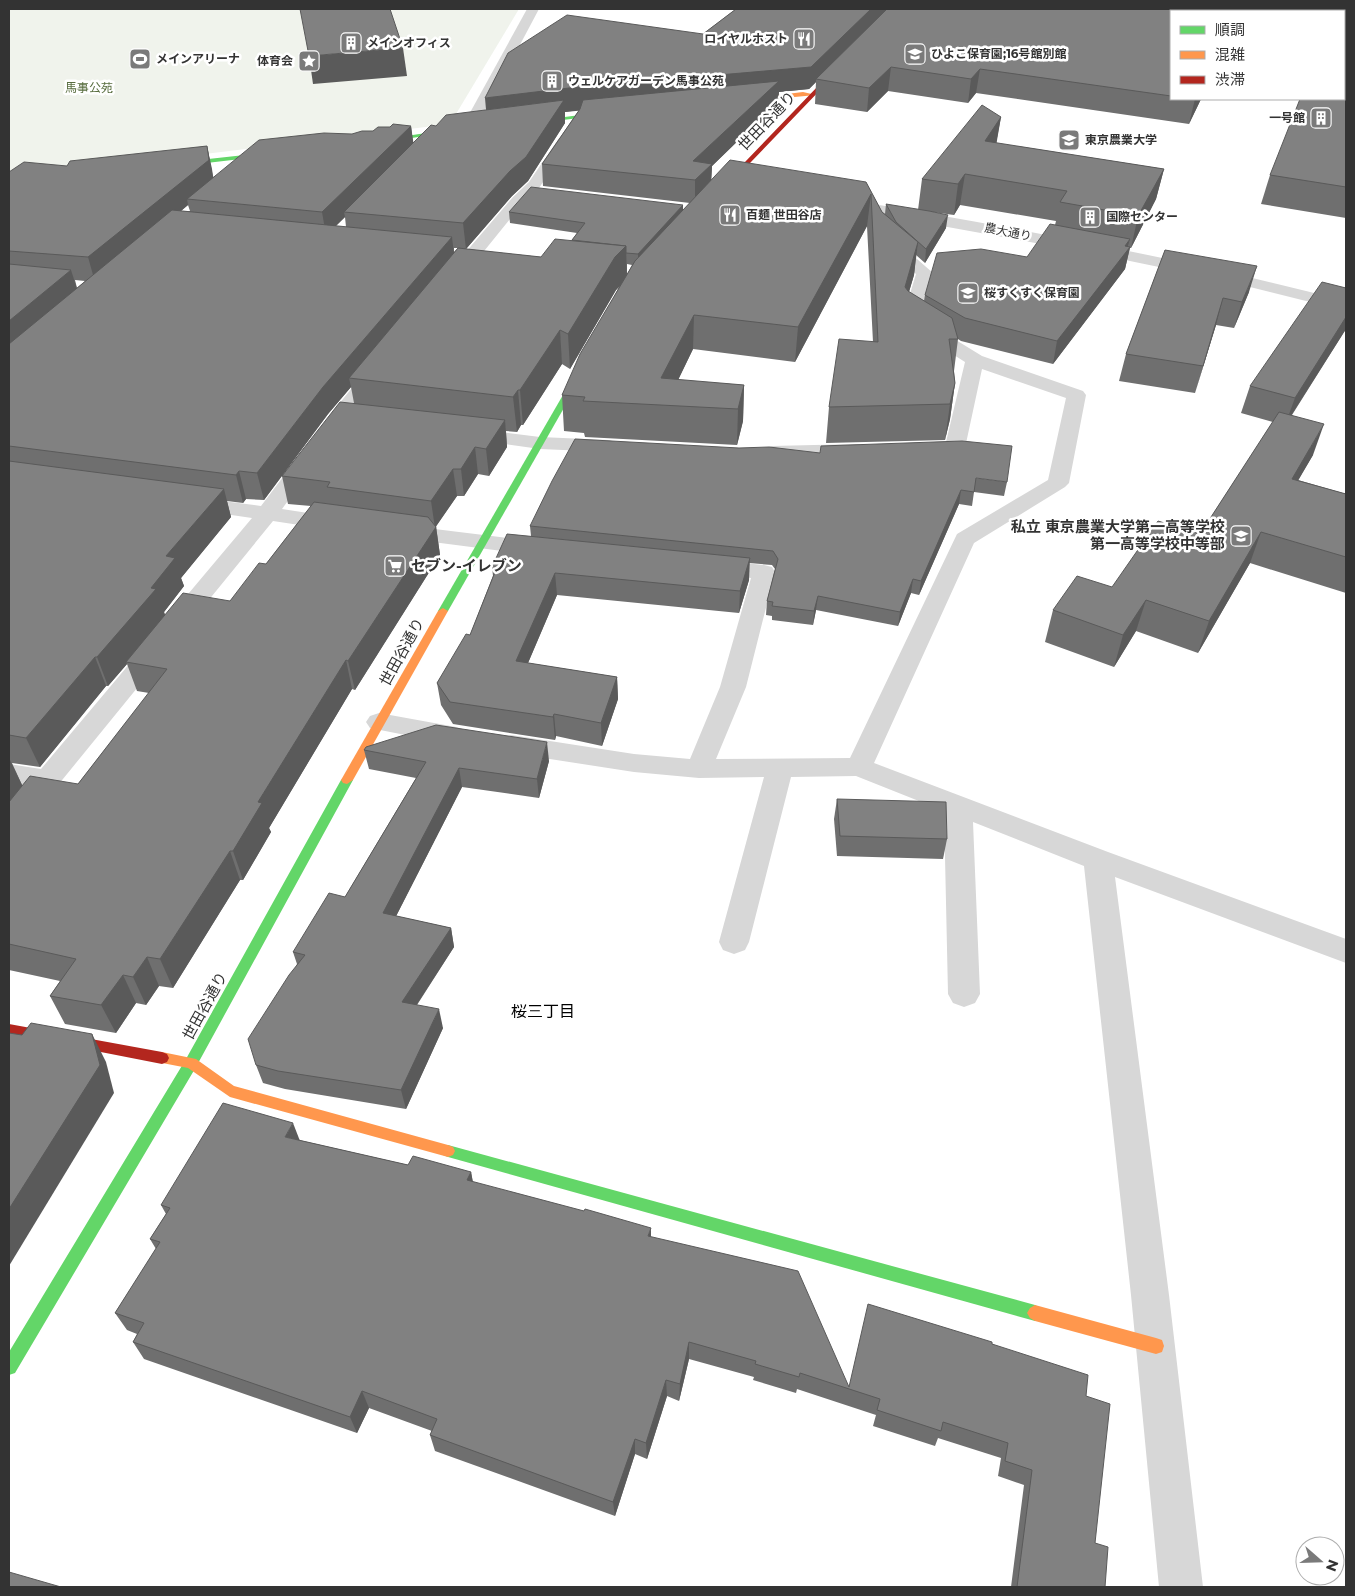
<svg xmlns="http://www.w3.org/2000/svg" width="1355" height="1596" viewBox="0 0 1355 1596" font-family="Montserrat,'Noto Sans JP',sans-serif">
<rect width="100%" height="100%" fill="#fff"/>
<polygon fill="#f0f3ec" points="9,9 519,9 450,124 90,168 9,173"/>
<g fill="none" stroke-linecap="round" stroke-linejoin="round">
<g fill="#d7d7d7" fill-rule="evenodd">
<polygon points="527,9 539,9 475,129 473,132 463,132 461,129"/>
<polygon points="564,137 569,138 571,141 539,188 523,203 459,282 453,283 447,282 444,278 447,274 513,197 529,182 559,138"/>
<path d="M843 199C1012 227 1180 258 1346 301V311L1222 280 1096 254 837 207 835 204 837 201Z"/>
<polygon points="887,236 893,238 933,273 920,318 982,356 1083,391 1086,395 1069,483 1065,487 974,543 874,763 1108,852 1346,939 1346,963 1115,877 1169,1295 1203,1587 1159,1587 1131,1295 1084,866 973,822 980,994 975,1003 964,1007 953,1003 948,994 944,811 856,776 791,777 749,942 745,950 734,954 723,950 719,942 764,777 699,778 634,772 511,753 502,750 498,744 502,738 511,735 634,754 690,759 720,687 751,578 704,572 701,567 704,562 712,560 764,565 772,567 775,572 746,687 716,759 850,758 957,534 1048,480 1066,398 982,369 965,448 962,452 925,455 918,453 915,449 918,445 946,442 965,362 905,324 902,320 916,274 881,244 879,241 881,238"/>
<polygon points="376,365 383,367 385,371 344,423 282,509 347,519 350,524 347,529 339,531 273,521 19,833 9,836 9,807 27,786 9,782 9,764 41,769 252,518 183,508 180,503 183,498 191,497 261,506 330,415 369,367"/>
<polygon points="470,428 540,437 609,440 616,442 619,446 616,450 609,452 540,449 463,438 460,434 463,430"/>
<polygon points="857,444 864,446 867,450 864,454 857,456 772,458 765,456 762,452 765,448 772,446"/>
<polygon points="402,525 540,542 548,544 551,549 548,554 540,556 394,537 391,532 394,527"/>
<polygon points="379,713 456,727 465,730 469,736 465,742 456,745 370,728 366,722 370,716"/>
</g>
<g fill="#63d668" fill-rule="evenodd">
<polygon points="611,111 613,114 529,124 526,122"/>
<polygon points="459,128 461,131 376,143 373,141"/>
<polygon points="273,152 276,154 275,155 172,167 169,165 172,163"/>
<polygon points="578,369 585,371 448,611 443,614 440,613 438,611"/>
<polygon points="347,776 353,780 196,1067 15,1373 9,1375 9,1352 186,1059 341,780"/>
<polygon points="448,1145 1035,1305 1040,1308 1043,1313 1040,1318 1035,1321 448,1157 443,1155 441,1151 443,1147"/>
</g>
<g fill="#ff974d" fill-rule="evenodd">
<polygon points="803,92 816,95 741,102 738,100"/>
<polygon points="443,608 448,611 353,780 347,784 343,783 341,780 438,611"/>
<polygon points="162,1052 196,1059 234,1086 448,1145 453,1147 455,1151 453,1155 448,1157 230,1097 188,1068 157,1062 155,1058 157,1054"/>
<polygon points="1035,1305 1156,1338 1162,1340 1164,1346 1162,1352 1156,1354 1035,1321 1030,1318 1027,1313 1030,1308"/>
</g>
<g fill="#b3261e" fill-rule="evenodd">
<polygon points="840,67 845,68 824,86 723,191 719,191 719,189 820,84"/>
<polygon points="9,1024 162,1052 167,1054 169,1058 167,1062 162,1064 9,1034"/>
</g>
</g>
<g fill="#6f6f6f" fill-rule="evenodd">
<path d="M736 9H1245L1244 11H1171V99H1201L1189 124 976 93 968 103 888 91 867 112 815 104 816 82 809 89 779 92 778 102 712 166 711 180 866 182 882 212 885 214 886 204 946 228 925 263 916 255 914 275 909 292 924 301 925 295 1027 257 1055 225 1056 221 960 205 954 215 918 210 922 179 1001 117 996 143 1164 169 1156 199 1131 248H1130L1125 269 1053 364 961 341 958 339 954 371 955 383 950 419 945 440 826 443 829 407 873 342 867 226 795 362 693 349 678 380 744 385 743 421 737 445 585 437 584 433 564 431 562 395 619 287 616 290 570 369 562 364 523 425H521L517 432 506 431 507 447 489 476 478 474 464 496H457L436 526 440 555 355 690 352 689 269 828 271 832 243 880H240L173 988 159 986 146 1005 136 1003 116 1033 65 1024 50 996 60 981 9 970V172L67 166 207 146 213 177 352 134 411 126 413 143 436 126 486 110 703 34ZM579 110 542 164 543 186 690 203 683 210V205L509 212 510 223 577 233 572 240 541 257 466 249 512 196 528 181 565 123V112ZM188 205 190 211H181ZM345 217 346 227 336 226ZM454 248H458L454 252ZM627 264 632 265 627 274ZM75 280 85 281 77 288ZM351 387 354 403 282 476 288 504 311 506 266 564 230 601 165 615 164 612 184 586 181 578 231 517 227 501 243 503 246 499 264 500 328 414ZM127 664 137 691 149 693 78 784 22 785 12 763 40 767 106 686H108Z"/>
<polygon points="1346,9 1346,218 1261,204 1270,175"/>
<polygon points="1165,250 1249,292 1234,328 1216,325 1195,393 1119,381 1126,354"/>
<polygon points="1346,288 1346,329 1292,415 1313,455 1298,480 1346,494 1346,593 1250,563 1198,653 1136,631 1114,667 1045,642 1053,610 1112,587 1200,534 1273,422 1241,413 1250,386"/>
<polygon points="739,448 1007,482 1004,496 974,492 972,506 959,504 919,595 911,593 898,626 816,610 813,625 772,620 772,616 766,615 767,601 775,569 772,565 749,563 749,580 739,613 557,595 528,663 617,677 618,699 602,746 556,736 555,740 453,724 441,705 437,683 470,635 493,576 492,567 531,536 530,526"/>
<polygon points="364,750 549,761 539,798 462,787 396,916 451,928 454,947 417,1005 443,1028 406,1109 285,1089 263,1083 256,1065 297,964 293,952 345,897 416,778 369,769"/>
<polygon points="837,799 947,839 943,859 837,856 834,819"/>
<polygon points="299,1140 408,1165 471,1172 473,1182 651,1237 849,1387 992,1344 1086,1396 1095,1543 1105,1587 1011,1587 1024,1485 998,1476 1001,1458 938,1438 935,1446 873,1426 876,1415 797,1389 796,1393 753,1380 754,1377 689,1359 679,1401 667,1396 647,1459 635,1454 615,1516 435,1451 430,1435 432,1431 369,1408 357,1433 144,1359 133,1342 137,1334 127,1330 115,1313 156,1249 150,1239 166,1214 161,1205"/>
</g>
<g fill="#5a5a5a">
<polygon points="871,9 890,9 816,79 816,82 809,89 779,92 778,102 712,166 711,187 695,204 695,180 693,161 766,93 565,112 565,123 528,181 512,196 466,249 463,223 487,121 485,98"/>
<polygon points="1240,9 1245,9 1244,11 1239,11"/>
<polygon points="403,48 407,76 313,84 309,56"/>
<polygon points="891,67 888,91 867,112 869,88"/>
<polygon points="980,69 976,93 968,103 971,79"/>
<polygon points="1195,99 1201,99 1189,124"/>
<polygon points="1001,117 996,146 985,141"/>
<polygon points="411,126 414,147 344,212 345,217 326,235 322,212"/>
<polygon points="207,146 212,169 214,183 187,199 188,205 95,282 88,257"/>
<polygon points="1164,169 1156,199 1131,248 1138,216"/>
<polygon points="965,174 960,205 954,215 958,184"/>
<polygon points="871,194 867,226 795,362 798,327"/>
<polygon points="683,205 683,216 638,266 638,254"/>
<polygon points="948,215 946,228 925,263 926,249"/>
<polygon points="452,237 455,262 349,378 351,387 328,414 264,500 257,473 323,387"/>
<polygon points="1130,239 1126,252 1130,247 1125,269 1053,364 1057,341 1125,246"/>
<polygon points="918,242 914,275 900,321 905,287"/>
<polygon points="626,246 627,278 616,290 570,369 568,334 615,257"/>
<polygon points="1257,266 1249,292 1234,328 1242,302"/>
<polygon points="71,270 79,295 9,355 9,321"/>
<polygon points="1223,298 1216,325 1195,393 1203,366"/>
<polygon points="694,315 693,349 666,405 661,378"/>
<polygon points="1346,317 1346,329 1285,425 1295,398"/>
<polygon points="560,330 562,364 523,425 520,390"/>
<polygon points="955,383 950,419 945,440 950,404"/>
<polygon points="744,385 743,421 737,445 738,409"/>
<polygon points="518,390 521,425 517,432 513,397"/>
<polygon points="505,420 507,447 489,476 486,449"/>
<polygon points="1324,424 1313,455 1281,510 1292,479"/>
<polygon points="475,447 478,474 464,496 461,469"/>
<polygon points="453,469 457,496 435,528 431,501"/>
<polygon points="239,471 246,499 243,503 236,475"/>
<polygon points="224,489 231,517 181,578 184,586 164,612 166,618 126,662 127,664 108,686 97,657 151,588 166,556"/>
<polygon points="961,490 959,504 919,595 921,581"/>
<polygon points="436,527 440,555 355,690 348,661"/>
<polygon points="1261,532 1250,563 1198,653 1209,621"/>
<polygon points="750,558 749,580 739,613 740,591"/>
<polygon points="555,573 557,595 519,684 516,661"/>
<polygon points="913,579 911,593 898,626 900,612"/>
<polygon points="818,596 816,610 813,625 814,611"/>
<polygon points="1146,600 1136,631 1114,667 1123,635"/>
<polygon points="95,657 106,686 40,767 26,738"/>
<polygon points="346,660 352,689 269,828 271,832 243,880 233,851 258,802"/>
<polygon points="617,677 618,699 602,746 601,723"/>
<polygon points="554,714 556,736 555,740 553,717"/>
<polygon points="547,742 549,761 539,798 537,779"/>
<polygon points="9,758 23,787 9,805"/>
<polygon points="459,768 462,787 388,932 383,913"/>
<polygon points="230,851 240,880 173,988 160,959"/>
<polygon points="451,928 454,947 406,1021 402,1002"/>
<polygon points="147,957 159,986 146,1005 133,977"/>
<polygon points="123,975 136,1003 116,1033 101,1005"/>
<polygon points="439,1009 443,1028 406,1109 401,1090"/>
<polygon points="92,1034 106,1062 114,1093 9,1266 9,1209"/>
<polygon points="293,1123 300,1141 285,1137"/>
<polygon points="471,1172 474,1190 467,1180"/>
<polygon points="651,1228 651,1246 648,1236"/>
<polygon points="689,1342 689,1359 679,1401 680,1384"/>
<polygon points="666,1380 667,1396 647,1459 646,1443"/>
<polygon points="362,1391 369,1408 357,1433 350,1417"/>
<polygon points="635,1439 635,1454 615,1516 613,1502"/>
</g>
<g fill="#818181" stroke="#5a5a5a">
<polygon points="300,9 390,9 403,48 309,56"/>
<polygon points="736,9 871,9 811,67 569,88 485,98 508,53 567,15 703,34"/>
<polygon points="887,9 1240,9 1239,11 1171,11 1171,96 980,69 971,79 891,67 869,88 816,79"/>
<polygon points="1332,9 1346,9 1346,187 1270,175 1300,99 1344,99 1344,11 1331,11"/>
<polygon points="779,81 693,161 712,164 695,180 542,164 580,109 583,100"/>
<polygon points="564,100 526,157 510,171 463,223 344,212 431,125 436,126 446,115"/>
<polygon points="982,105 1001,117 985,141 1164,169 1138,216 1060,202 1067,191 965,174 958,184 922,179"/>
<polygon points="393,124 411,126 322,212 187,199 259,140 324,133 352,134 362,131 373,131 378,127 390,127"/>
<polygon points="207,146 209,160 88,257 9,251 9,172 24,162 67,166 70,161"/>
<polygon points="730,160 866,182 882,212 918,242 905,287 908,291 952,318 958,339 949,339 955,383 950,404 829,407 839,339 878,342 871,194 798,327 694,315 661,378 744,385 738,409 583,401 585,397 562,395 580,354 635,261"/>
<polygon points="531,187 683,205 638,254 626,253 626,246 572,240 585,223 509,212"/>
<polygon points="886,204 929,211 948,215 926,249 896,222"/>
<polygon points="172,210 452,237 323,387 257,473 239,471 236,475 9,446 9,344"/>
<polygon points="1050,224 1130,239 1125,246 1130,247 1057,341 965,318 925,295 937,253 981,249 1027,257"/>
<polygon points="555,239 626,246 615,257 568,334 560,330 520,390 518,390 513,397 349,378 458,248 541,257"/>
<polygon points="1165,250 1257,266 1242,302 1223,298 1203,366 1126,354"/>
<polygon points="9,264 71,270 9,321"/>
<polygon points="1322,282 1346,288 1346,317 1295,398 1250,386"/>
<polygon points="340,402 505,420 486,449 475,447 461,469 453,469 431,501 327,487 330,482 282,476"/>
<polygon points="1279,412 1324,424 1292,479 1346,494 1346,557 1261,532 1209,621 1146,600 1123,635 1053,610 1077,576 1112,587 1158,521 1200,534"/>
<polygon points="575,439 739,448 769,447 820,453 821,446 962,441 1012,446 1007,482 976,478 974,492 961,490 921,581 913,579 900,612 818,596 814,611 772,606 773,602 767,601 778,559 773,551 530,526 552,481"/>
<polygon points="9,461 224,489 166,556 175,558 151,588 156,589 97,657 95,657 26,738 9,735"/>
<polygon points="314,502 428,517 436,527 348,661 346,660 258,802 262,803 233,851 230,851 160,959 147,957 133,977 123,975 101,1005 50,996 76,959 9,944 9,802 30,776 78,784 167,669 126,662 183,593 230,601 259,563 266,564"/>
<polygon points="507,534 750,558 740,591 555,573 516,661 617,677 601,723 554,714 553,717 450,702 437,683 466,634 470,635 497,567 492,567"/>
<polygon points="436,725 547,742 537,779 459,768 383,913 451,928 402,1002 439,1009 401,1090 278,1071 256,1065 248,1039 289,975 305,955 293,952 329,893 345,897 426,762 364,750 366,747"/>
<polygon points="837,799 946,802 947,839 840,836"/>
<polygon points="31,1023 92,1034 100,1065 9,1209 9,1033 22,1035"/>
<polygon points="223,1103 293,1123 285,1137 408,1165 413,1156 471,1172 467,1180 584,1211 585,1209 651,1228 648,1236 798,1271 849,1387 868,1304 992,1342 992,1344 1088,1375 1086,1396 1110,1404 1095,1543 1108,1547 1105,1587 1017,1587 1032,1470 1005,1461 1008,1443 943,1422 941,1431 877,1410 880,1399 800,1373 799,1377 755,1364 756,1361 689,1342 680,1384 666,1380 646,1443 635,1439 613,1502 430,1435 437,1419 362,1391 350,1417 133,1342 144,1323 115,1313 160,1242 150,1239 170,1208 161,1205"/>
<polygon points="9,1572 61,1587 9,1587"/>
</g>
<defs>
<g id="restaurant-square" transform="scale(1.125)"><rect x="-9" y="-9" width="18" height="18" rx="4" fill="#7a7a7a" stroke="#fff"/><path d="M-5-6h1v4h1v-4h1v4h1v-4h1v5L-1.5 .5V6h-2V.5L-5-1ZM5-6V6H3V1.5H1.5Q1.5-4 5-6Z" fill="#fff"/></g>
<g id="building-square" transform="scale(1.125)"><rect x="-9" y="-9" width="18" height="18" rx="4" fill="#7a7a7a" stroke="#fff"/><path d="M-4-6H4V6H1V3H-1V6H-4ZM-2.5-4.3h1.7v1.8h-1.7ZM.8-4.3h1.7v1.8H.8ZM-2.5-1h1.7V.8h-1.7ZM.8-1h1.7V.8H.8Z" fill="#fff"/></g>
<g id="school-square" transform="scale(1.125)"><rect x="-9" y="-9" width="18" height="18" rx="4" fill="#7a7a7a" stroke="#fff"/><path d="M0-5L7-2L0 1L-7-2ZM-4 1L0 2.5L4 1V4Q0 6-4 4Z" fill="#fff"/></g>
<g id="stadium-square" transform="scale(1.125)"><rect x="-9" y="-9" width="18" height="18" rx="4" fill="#7a7a7a" stroke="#fff"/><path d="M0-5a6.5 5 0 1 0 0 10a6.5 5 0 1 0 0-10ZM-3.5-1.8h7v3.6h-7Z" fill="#fff"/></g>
<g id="sight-square" transform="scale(1.125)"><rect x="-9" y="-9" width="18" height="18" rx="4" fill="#7a7a7a" stroke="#fff"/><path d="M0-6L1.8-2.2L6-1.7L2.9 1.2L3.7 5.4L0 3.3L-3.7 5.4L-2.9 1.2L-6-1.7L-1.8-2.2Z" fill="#fff"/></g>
<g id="university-square" transform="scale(1.125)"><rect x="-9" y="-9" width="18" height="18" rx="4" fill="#7a7a7a" stroke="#fff"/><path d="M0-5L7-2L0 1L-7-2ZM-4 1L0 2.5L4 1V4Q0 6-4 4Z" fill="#fff"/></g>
<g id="supermarket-square" transform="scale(1.125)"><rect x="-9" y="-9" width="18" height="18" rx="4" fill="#7a7a7a" stroke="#fff"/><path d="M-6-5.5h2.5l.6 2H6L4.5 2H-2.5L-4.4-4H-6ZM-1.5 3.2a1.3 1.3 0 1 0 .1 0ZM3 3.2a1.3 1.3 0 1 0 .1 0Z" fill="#fff"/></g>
</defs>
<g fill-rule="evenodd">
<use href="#restaurant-square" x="804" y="39"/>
<use href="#building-square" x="351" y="43"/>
<use href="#school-square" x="915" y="54"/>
<use href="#stadium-square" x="140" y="59"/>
<use href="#sight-square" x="309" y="61"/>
<use href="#building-square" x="552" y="81"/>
<use href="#building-square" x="1321" y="118"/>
<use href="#university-square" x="1069" y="140"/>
<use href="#restaurant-square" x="730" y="215"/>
<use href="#building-square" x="1090" y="217"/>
<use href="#school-square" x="968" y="293"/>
<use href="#school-square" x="1241" y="536"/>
<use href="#supermarket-square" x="395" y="566"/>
</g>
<g text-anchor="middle" stroke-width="5" stroke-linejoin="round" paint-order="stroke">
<g font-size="12" font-weight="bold" fill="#333" stroke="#fff" text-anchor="start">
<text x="788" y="43" text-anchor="end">ロイヤルホスト</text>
<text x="367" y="47">メインオフィス</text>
<text x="931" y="58">ひよこ保育園;16号館別館</text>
<text x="156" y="63">メインアリーナ</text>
<text x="293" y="65" text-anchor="end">体育会</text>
<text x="568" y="85">ウェルケアガーデン馬事公苑</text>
<text x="1305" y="122" text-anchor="end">一号館</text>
<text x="1085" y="144">東京農業大学</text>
<text x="746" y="219">百麺 世田谷店</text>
<text x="1106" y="221">国際センター</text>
<text x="984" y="297">桜すくすく保育園</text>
</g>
<g font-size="12" fill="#596e40" stroke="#fff">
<text x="89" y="92">馬事公苑</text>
</g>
<g font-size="12" fill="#333" stroke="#fff">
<text transform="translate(1008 232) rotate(11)" y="4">農大通り</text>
</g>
<g font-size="15" fill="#333" stroke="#fff">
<text transform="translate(767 121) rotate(-46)" y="5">世田谷通り</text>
<text transform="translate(402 652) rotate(-61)" y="5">世田谷通り</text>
<text transform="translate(205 1006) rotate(-61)" y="5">世田谷通り</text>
</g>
<g font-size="15" font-weight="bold" fill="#333" stroke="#fff" text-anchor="end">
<text x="1225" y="532">私立 東京農業大学第一高等学校<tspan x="1225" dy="17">第一高等学校中等部</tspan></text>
<text x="411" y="571" text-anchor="start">セブン-イレブン</text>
</g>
<g font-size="16" fill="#000" stroke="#fff">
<text x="543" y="1017">桜三丁目</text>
</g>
</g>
<rect width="1355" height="1596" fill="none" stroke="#333333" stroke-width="20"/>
<rect x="1170" y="10" width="175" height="90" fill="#ffffff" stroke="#adadad"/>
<rect x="1180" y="26" width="25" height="8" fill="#63d668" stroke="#adadad"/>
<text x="1215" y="35" font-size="15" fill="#333333">順調</text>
<rect x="1180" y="51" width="25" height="8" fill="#ff974d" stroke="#adadad"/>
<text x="1215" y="60" font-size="15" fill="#333333">混雑</text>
<rect x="1180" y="76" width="25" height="8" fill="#b3261e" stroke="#adadad"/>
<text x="1215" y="85" font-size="15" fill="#333333">渋滞</text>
<g transform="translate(1320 1561) rotate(110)"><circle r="24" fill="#ffffff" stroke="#adadad"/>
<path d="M0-4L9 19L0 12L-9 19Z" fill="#7a7a7a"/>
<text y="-8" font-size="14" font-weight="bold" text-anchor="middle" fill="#333333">N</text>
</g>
</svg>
